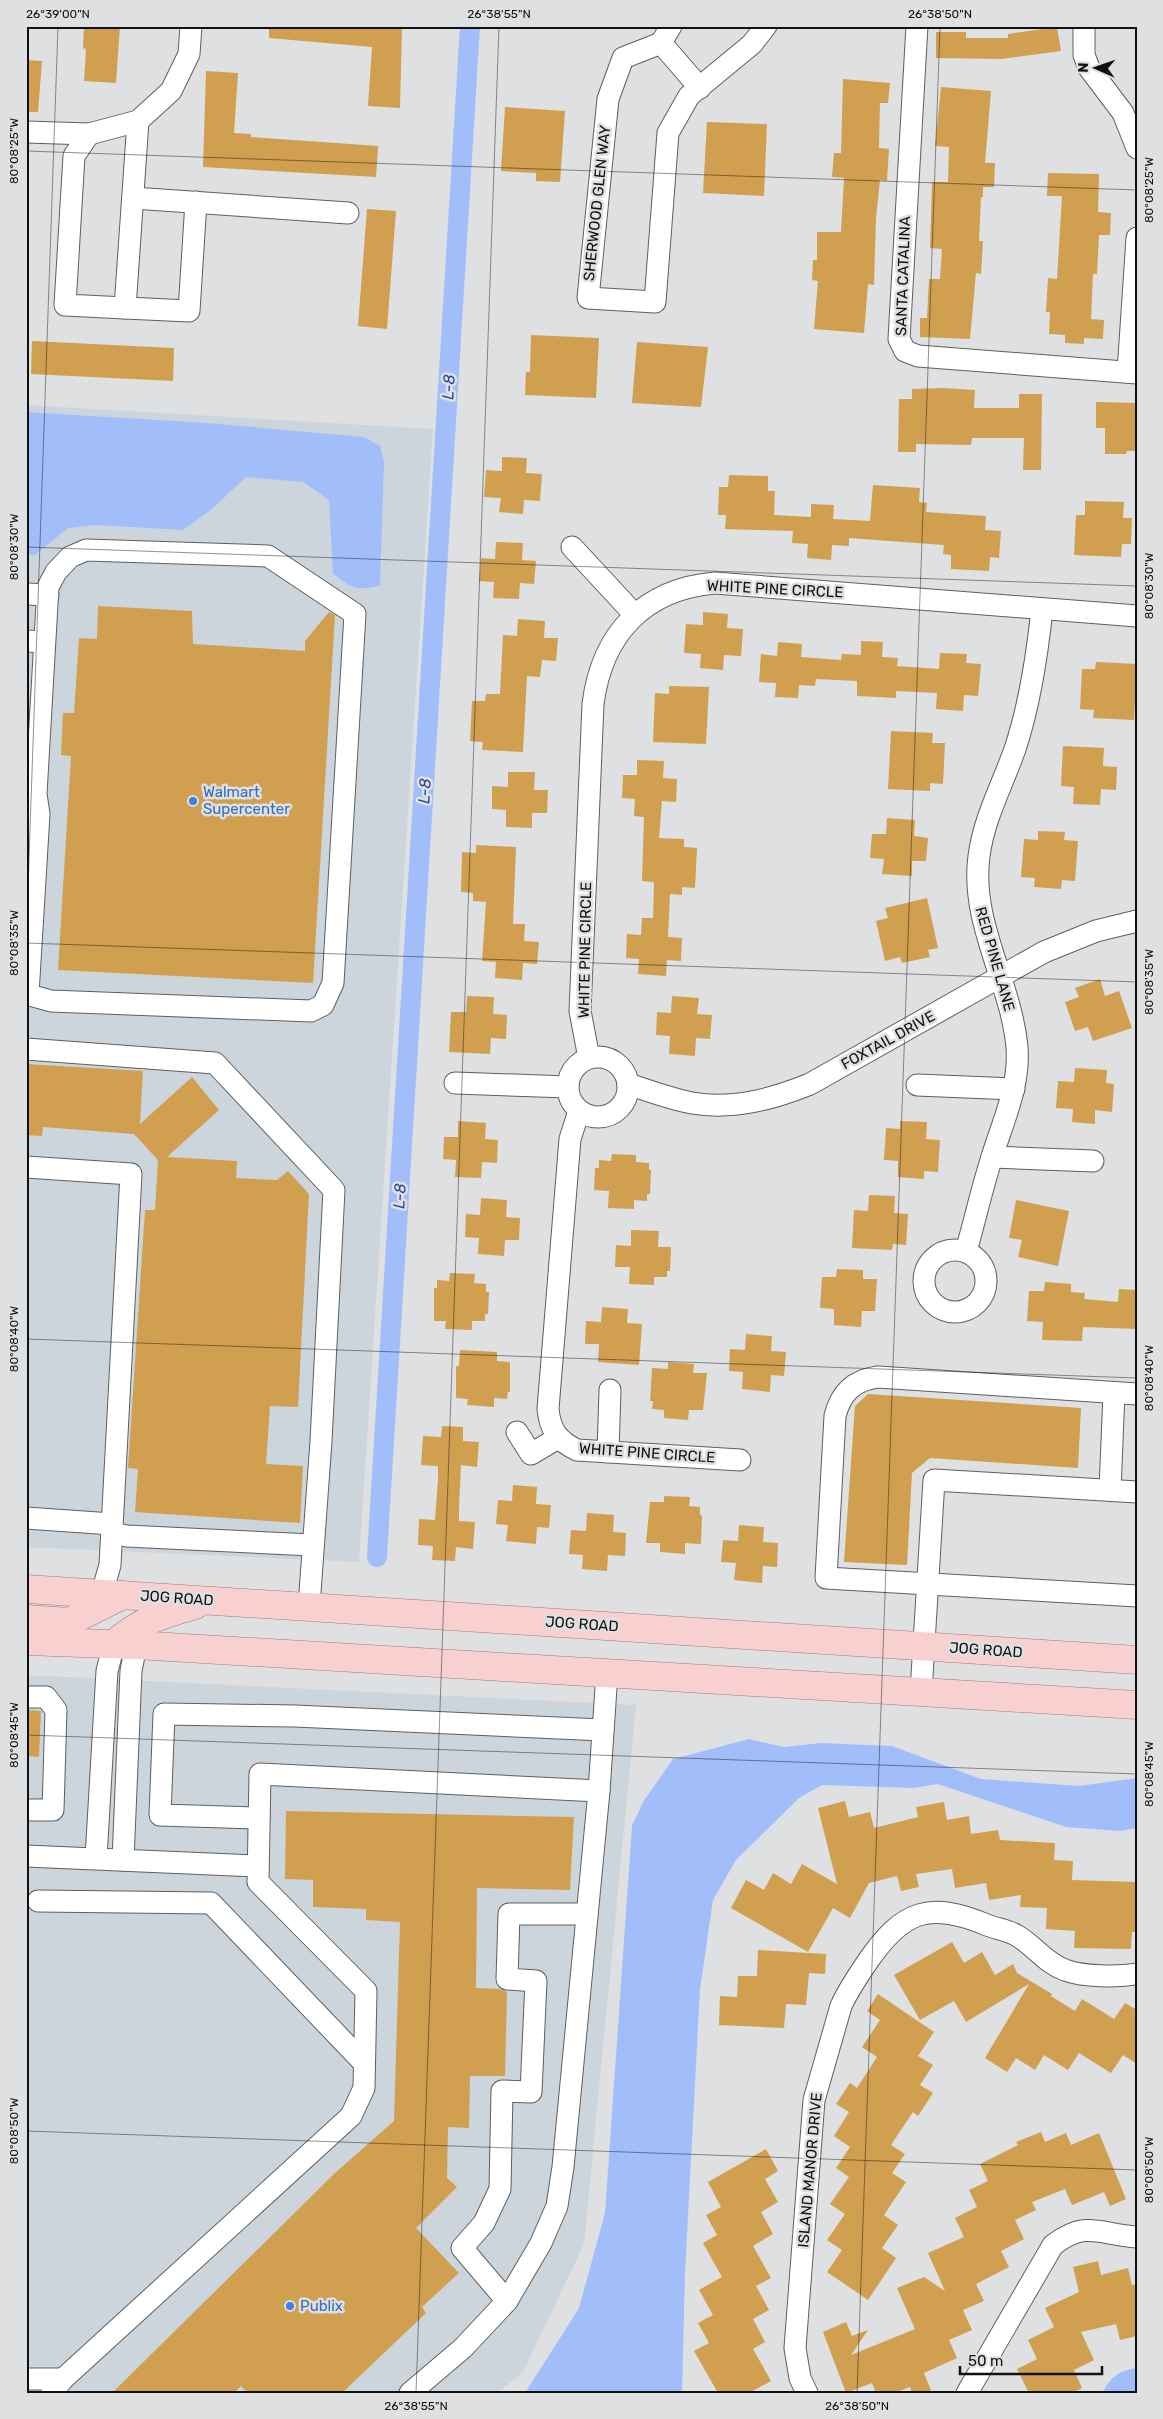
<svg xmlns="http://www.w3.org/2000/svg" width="1163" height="2419" viewBox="0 0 1163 2419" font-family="Rubik,sans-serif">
<rect width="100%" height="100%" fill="#dee0e2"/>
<g fill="#cdd5dc">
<polygon points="26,405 433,429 359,1562 26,1547"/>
<polygon points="26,1675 636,1705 584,2244 523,2372 497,2393 26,2393"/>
</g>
<g fill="#a2befa">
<path d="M26 412 207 423 364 437 380 446 384 462 380 585C359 592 348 587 333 573L329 500 303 482 246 477 212 509 183 530 96 525 68 528 35 555 26 554Z"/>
<polygon points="749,1739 784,1747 821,1743 892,1746 981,1779 1079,1786 1137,1778 1137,1828 1120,1831 1066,1827 938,1784 913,1788 822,1785 799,1798 736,1860 713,1900 700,1990 685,2272 682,2393 525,2393 579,2308 605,2213 632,1826 643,1802 673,1759"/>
<path d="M1137 2368V2393H1102C1110 2377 1120 2370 1137 2368Z"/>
</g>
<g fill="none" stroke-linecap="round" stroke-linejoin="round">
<polyline stroke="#a2befa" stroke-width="20" points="377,1557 470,26"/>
</g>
<g fill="#d0a050">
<polygon points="84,26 120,26 116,83 84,81 86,49 83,48"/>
<polygon points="269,26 402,26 400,108 368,106 372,47 269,38"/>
<polygon points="1057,27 1061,51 1001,59 936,58 936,32 966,32 966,38 1008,38 1008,34"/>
<polygon points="26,60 42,61 38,112 26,112"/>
<polygon points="206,71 238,73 234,133 251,134 251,137 378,146 376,177 203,167"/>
<polygon points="843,79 890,83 888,103 880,103 879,148 889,149 887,181 880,180 876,218 874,285 868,284 864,333 814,329 818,281 812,280 813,260 817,260 817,232 841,232 844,178 832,177 834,153 841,153"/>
<polygon points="941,87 991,91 985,163 995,163 994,187 983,187 983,197 981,197 979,241 983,241 981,274 976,273 970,339 920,337 920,318 927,318 929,279 940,279 942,249 930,248 932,182 948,182 949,147 935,146"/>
<polygon points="505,107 565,111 560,182 536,181 536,173 501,171"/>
<polygon points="707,122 767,124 764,196 703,193"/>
<polygon points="1048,173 1099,174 1098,212 1111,213 1110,235 1099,235 1097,274 1093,274 1091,319 1104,320 1103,339 1084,338 1084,344 1065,343 1065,335 1049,334 1050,312 1046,312 1048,278 1057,279 1062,196 1047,196"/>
<polygon points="367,209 396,211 387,329 358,326"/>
<polygon points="531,335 599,338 596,398 525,395 526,372 530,372"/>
<polygon points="32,341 174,348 173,381 31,374"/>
<polygon points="637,342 708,347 701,407 632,403"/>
<polygon points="943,388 975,390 974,408 1019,408 1019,394 1042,394 1041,470 1023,470 1024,438 972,438 971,445 916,444 916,452 898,452 899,399 912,399 912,389"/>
<polygon points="1096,402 1137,403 1137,451 1127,451 1126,454 1105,454 1105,428 1096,428"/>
<polygon points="502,457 527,458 526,473 542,474 540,501 524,500 523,514 499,512 501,498 484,497 486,470 502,471"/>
<polygon points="729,475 768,476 768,491 775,491 774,515 811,517 811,504 834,505 833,519 870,521 873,485 920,488 919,502 927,503 926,512 986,516 985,530 1001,531 999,558 990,557 989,571 951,569 951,555 943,554 944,545 849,538 849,546 832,545 831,560 807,558 808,544 792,543 793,531 725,529 726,515 718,515 719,487 728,487"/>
<polygon points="1085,501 1124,502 1123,518 1132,518 1131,544 1122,544 1121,557 1074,555 1076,515 1085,515"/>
<polygon points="496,542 523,543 522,560 536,561 534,584 520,583 519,599 493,598 494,582 479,581 481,558 495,559"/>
<polygon points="98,606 192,611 193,644 305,651 305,641 329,612 335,615 313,983 58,970 71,756 61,755 63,713 74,713 79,638 97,639"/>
<polygon points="703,612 728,614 727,628 743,629 741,656 724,655 723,670 700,668 701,654 684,653 686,624 703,625"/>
<polygon points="518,619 545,621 544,638 558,638 556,661 542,660 540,677 527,676 523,752 482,750 483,742 470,741 472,701 485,701 486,694 500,694 503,635 517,636"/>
<polygon points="861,641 883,642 882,657 898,658 897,666 939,669 940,653 967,654 966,663 981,664 978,696 964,695 963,711 936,709 937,693 896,691 896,698 857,696 857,681 816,679 815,686 799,685 798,698 775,697 776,683 759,682 761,654 777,656 778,642 802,644 801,657 841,660 842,654 861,655"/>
<polygon points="1096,662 1137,664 1134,720 1093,718 1094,710 1080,709 1082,669 1095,669"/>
<polygon points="669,686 709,687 706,744 653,742 655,693 669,694"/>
<polygon points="891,731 933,733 932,743 945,743 943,784 930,783 930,791 888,789"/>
<polygon points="1063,746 1104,748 1103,766 1117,767 1116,790 1101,789 1100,805 1073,804 1074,787 1061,786"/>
<polygon points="637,760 664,761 663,778 677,779 676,802 662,801 659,838 684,839 684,847 697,848 695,888 682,887 682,895 670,894 668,937 682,938 681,961 667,960 666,976 638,974 639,959 626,958 627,934 641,935 642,918 653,918 654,882 642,881 644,817 634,816 635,799 622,798 623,775 637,775"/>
<polygon points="508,772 535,772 534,790 548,790 547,813 532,813 532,828 506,827 506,810 492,809 492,786 508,787"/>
<polygon points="887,818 915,820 914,836 928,838 926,861 912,861 912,876 882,874 884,859 870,858 872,834 886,834"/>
<polygon points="1038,831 1065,832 1064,840 1078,841 1075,881 1062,880 1061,889 1034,887 1035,878 1021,877 1024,839 1038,840"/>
<polygon points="476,845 516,847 513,924 525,924 524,941 539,942 537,964 523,963 522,980 495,978 496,962 482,961 486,902 473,901 473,893 461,892 462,852 476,853"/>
<polygon points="927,898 938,948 928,950 930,957 902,963 900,957 885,961 876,921 888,918 885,908"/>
<polygon points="1100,979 1105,996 1119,991 1132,1028 1093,1041 1088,1027 1075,1031 1065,1002 1079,997 1075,988"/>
<polygon points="467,996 494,997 493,1014 507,1015 506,1039 491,1038 490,1054 449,1052 451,1012 466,1012"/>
<polygon points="672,996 699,998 697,1014 712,1015 710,1039 696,1038 695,1056 669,1054 670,1036 656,1035 657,1012 671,1013"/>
<polygon points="26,1064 143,1071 140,1124 192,1077 219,1110 167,1157 237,1161 236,1178 277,1180 288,1171 309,1194 298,1407 270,1406 266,1464 303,1466 300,1523 135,1512 138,1469 128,1468 145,1210 155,1210 158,1160 134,1134 43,1127 42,1136 26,1135"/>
<polygon points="1075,1068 1107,1070 1106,1083 1114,1084 1112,1112 1095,1110 1095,1124 1072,1122 1073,1109 1056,1108 1058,1081 1074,1082"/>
<polygon points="458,1121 486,1123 485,1139 498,1140 497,1163 482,1162 481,1178 455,1177 456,1160 443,1159 444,1137 458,1137"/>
<polygon points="900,1121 927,1122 926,1139 940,1140 938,1172 924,1171 924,1179 898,1177 898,1161 884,1160 886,1128 900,1129"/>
<polygon points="612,1154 636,1155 636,1162 649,1163 649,1170 651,1170 650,1194 647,1194 647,1201 634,1200 634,1209 608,1208 609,1191 594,1190 595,1168 599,1168 599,1160 611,1161"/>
<polygon points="869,1195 895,1196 894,1213 908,1214 906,1245 893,1244 892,1250 852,1248 854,1210 868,1211"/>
<polygon points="481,1198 507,1200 506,1217 520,1218 519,1240 505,1240 504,1256 478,1254 479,1238 465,1237 466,1214 480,1215"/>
<polygon points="1016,1200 1069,1211 1058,1266 1018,1257 1022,1240 1009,1238"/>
<polygon points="631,1230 659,1231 658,1247 671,1247 670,1271 667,1271 667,1277 654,1277 654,1285 629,1284 630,1267 615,1267 616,1245 631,1246"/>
<polygon points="837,1269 863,1270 863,1279 877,1279 875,1311 862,1311 861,1327 834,1325 834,1309 820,1308 822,1277 836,1277"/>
<polygon points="450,1273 475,1274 474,1283 486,1284 486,1292 489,1292 488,1314 485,1314 485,1321 472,1321 472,1330 445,1329 446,1321 434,1321 434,1288 437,1288 437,1280 449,1281"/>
<polygon points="1045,1282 1071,1284 1071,1292 1085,1293 1084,1299 1118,1302 1119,1289 1137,1290 1137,1329 1083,1327 1082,1341 1042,1340 1043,1322 1027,1321 1029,1291 1044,1291"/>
<polygon points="602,1307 628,1309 627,1323 642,1324 639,1365 598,1362 599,1344 585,1344 586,1321 601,1322"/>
<polygon points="746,1334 772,1336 771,1351 786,1352 784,1376 771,1375 770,1392 742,1389 743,1372 729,1371 730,1349 745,1350"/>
<polygon points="460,1350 497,1352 497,1361 510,1362 510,1392 508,1392 507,1399 494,1398 494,1407 467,1405 468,1399 456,1398 456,1366 459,1366"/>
<polygon points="668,1362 694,1364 693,1373 707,1373 703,1410 689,1410 688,1420 664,1418 664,1410 652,1409 653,1401 650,1401 652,1368 668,1369"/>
<polygon points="868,1394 1081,1408 1078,1468 930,1458 912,1473 907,1565 844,1562 855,1406"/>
<polygon points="442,1426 463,1427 463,1441 479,1442 477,1467 461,1465 459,1507 459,1521 475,1522 473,1549 456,1547 455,1561 432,1560 433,1546 418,1545 419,1519 435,1520 438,1480 438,1466 421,1465 423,1436 441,1437"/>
<polygon points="513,1485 537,1487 536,1504 551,1505 549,1528 537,1527 536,1544 506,1541 508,1525 496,1524 498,1500 512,1501"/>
<polygon points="664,1496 690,1497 689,1506 700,1507 700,1515 702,1516 701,1544 685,1543 685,1554 660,1552 660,1543 646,1543 650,1502 664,1502"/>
<polygon points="587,1513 614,1515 613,1532 626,1533 625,1556 608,1555 607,1571 582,1569 583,1555 569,1554 571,1530 586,1531"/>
<polygon points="739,1525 764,1527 763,1542 778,1543 777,1567 763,1566 762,1583 734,1580 736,1563 721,1562 723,1540 738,1541"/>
<polygon points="26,1710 41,1711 39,1757 26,1756"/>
<polygon points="845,1801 849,1817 870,1812 874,1828 918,1817 916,1807 944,1802 947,1820 969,1816 971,1834 998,1830 1000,1840 1055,1843 1054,1860 1073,1861 1072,1880 1137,1882 1137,1932 1132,1932 1131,1949 1074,1948 1075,1931 1046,1929 1047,1908 1020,1907 1021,1895 989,1900 986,1883 955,1888 952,1869 916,1874 919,1887 901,1891 897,1876 869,1883 850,1918 833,1908 808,1952 731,1908 746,1880 764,1890 773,1873 791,1884 802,1864 837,1884 818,1808"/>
<polygon points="286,1811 574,1817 570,1890 477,1888 476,1988 499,1989 507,1992 505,2076 470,2076 469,2128 448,2127 447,2178 457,2187 416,2228 459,2273 422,2307 426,2313 342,2393 248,2393 241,2386 234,2393 112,2393 335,2173 394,2121 400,1922 366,1920 366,1909 313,1907 313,1880 285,1879"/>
<polygon points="952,1942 964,1963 982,1952 995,1975 1013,1964 1017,1973 1052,1994 1051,1996 1075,2011 1082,1999 1114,2019 1125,2003 1137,2010 1137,2064 1123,2055 1111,2073 1079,2053 1068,2070 1044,2055 1035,2070 1016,2058 1007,2072 985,2058 1029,1984 966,2022 954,2001 920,2020 894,1975"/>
<polygon points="758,1950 826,1954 825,1974 809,1973 806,2005 786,2004 784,2028 719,2025 720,1996 737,1997 738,1976 757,1976"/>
<polygon points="878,1994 934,2032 918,2056 933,2065 920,2085 933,2093 918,2116 913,2112 891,2145 905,2154 892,2173 906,2182 884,2215 898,2225 882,2248 896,2258 868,2300 827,2272 842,2250 827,2240 845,2214 830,2204 849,2177 836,2168 850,2147 834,2136 849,2112 836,2104 850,2083 857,2088 877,2057 862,2047 880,2020 867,2011"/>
<polygon points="1041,2132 1045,2142 1066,2133 1071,2145 1099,2133 1126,2199 1110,2206 1104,2192 1072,2205 1065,2189 1032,2202 1036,2210 1015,2220 1024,2239 1001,2251 1009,2267 976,2284 984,2301 963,2310 972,2330 949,2340 957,2358 924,2373 932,2393 912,2393 910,2387 894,2393 876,2393 872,2383 846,2393 823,2332 846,2322 852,2336 868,2330 851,2355 915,2329 897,2288 924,2277 945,2291 928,2253 964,2237 955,2218 977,2207 969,2190 988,2181 980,2164 1018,2145 1016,2142"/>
<polygon points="766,2149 778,2171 765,2179 778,2202 761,2212 773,2234 753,2246 771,2278 756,2286 769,2310 753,2319 765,2342 753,2349 771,2381 749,2393 718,2393 694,2351 709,2343 698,2323 713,2315 699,2290 722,2277 703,2243 717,2235 706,2215 721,2207 708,2182"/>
<polygon points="1098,2261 1101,2275 1128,2268 1132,2285 1137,2284 1137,2336 1120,2340 1116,2324 1081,2332 1094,2360 1074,2370 1082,2388 1073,2393 1029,2393 1017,2369 1037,2359 1028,2340 1054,2327 1045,2308 1079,2292 1073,2267"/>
</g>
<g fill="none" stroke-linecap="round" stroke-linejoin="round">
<g stroke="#5d5f61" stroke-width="23">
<g id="minor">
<polyline points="671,26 661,43 623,58 608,99 588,298 655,302 668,133 689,96 752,44 766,26"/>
<polyline points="917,26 899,339 905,351 918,356 1137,373"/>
<polyline points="1084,26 1084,55 1089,68 1123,113 1137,148"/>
<polyline points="661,43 700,88"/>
<polyline points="26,132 89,134 138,121 171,91 189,54 191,26"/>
<polyline points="89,134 74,156 65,305 125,308 138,121"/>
<polyline points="133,198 348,213"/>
<polyline points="125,308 189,311 196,202"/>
<polyline points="1128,372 1137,238"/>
<polyline points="572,547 635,615"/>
<polyline points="26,594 48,595"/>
<polyline points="26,641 44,642"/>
<polyline points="26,994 51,1001 311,1011 323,1005 333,983 355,614 268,556 86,550 70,557 56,572 48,587 36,794 39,814 28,994"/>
<polyline points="26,1049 215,1063 334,1190 321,1441 309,1606"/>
<circle cx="598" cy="1087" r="30"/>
<path d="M589 1058 580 1011 593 704C602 634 644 589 715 583L1137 616"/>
<polyline points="455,1083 568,1087"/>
<path d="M628 1084C649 1091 671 1099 692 1103 733 1110 773 1099 810 1084L1044 952 1096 931 1137 921"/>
<polyline points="917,1085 1014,1089"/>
<path d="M579 1111 570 1139 548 1409C550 1430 558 1441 577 1450L740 1460"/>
<polyline points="992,1157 1093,1161"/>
<polyline points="26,1167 131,1174 110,1565 102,1593"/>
<circle cx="955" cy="1281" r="31"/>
<path d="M966 1251C975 1220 982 1188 992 1157 1003 1121 1020 1086 1017 1047 1011 982 970 923 979 856 984 818 1002 786 1015 749 1030 704 1037 657 1042 609"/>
<path d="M1137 1394 878 1377C854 1380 841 1392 835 1416L826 1578 1137 1596"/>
<polyline points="517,1432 531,1454 558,1438"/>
<polyline points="608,1452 610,1390"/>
<polyline points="1110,1490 1114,1393"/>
<polyline points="26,1518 112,1524"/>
<polyline points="112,1533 127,1536 312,1545"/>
<polyline points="921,1692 934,1480 1137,1492"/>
<polyline points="26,1697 46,1697 56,1710 53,1810 26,1810"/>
<polyline points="259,1818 160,1815 164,1714 295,1716 603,1730"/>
<polyline points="26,1856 257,1866"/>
<polyline points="96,1858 107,1671 114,1644"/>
<polyline points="123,1860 131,1671 136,1645"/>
<polyline points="38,1901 211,1903 364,2063"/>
<polyline points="507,2301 462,2248 484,2223 500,2189 502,2091 531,2092 536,1981 507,1979 509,1914 587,1914"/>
<polyline points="26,2379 63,2379"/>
<polyline points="52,2393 63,2379 351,2116 364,2088 366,1991 258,1882 260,1774 599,1791 607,1673"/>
<polyline points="410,2393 463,2348 507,2301 541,2243 557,2206 563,2167 599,1791"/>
<path d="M807 2393 800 2378 795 2348 814 2100 841 2006C848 1990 858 1976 868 1961 903 1910 930 1901 987 1925 997 1929 1007 1930 1016 1935 1034 1945 1045 1963 1065 1970 1083 1977 1118 1977 1137 1974"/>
<path d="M967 2393 1053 2245C1088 2219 1099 2235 1137 2237"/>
</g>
</g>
<g stroke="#a37978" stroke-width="29">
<g id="major">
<polyline points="26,1589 1137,1660"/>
<polyline points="26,1619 69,1622 123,1595"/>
<polyline points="26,1641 136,1645 1137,1705"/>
<path d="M114 1644C142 1620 161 1615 195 1605"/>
</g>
</g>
<use href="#minor" stroke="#fff" stroke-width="21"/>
<use href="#major" stroke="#f7d0cf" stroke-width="28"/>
</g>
<path fill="none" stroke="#111112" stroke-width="1" stroke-opacity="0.45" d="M26 151 1137 190M26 547 1137 586M26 943 1137 982M26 945 58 26M26 1339 1137 1378M26 1735 1137 1774M26 2131 1137 2170M416 2393 499 26M857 2393 940 26"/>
<g fill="#3f7fe0" stroke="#dee0e2" stroke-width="2">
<circle cx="193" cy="801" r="5"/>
<circle cx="290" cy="2306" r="5"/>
</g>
<g text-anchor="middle" stroke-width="5" stroke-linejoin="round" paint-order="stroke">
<g font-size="15" fill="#111112" stroke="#dee0e2">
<text transform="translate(597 203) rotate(-84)" y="5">SHERWOOD GLEN WAY</text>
<text transform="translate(903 276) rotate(-88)" y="5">SANTA CATALINA</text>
<text transform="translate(775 589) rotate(3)" y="5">WHITE PINE CIRCLE</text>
<text transform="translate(585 950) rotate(-89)" y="5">WHITE PINE CIRCLE</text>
<text transform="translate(995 959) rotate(74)" y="5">RED PINE LANE</text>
<text transform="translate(888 1040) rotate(-29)" y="5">FOXTAIL DRIVE</text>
<text transform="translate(647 1453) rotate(4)" y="5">WHITE PINE CIRCLE</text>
<text transform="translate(177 1598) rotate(4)" y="5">JOG ROAD</text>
<text transform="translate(582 1624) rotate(4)" y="5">JOG ROAD</text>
<text transform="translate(986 1650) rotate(4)" y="5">JOG ROAD</text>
<text transform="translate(810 2170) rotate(-85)" y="5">ISLAND MANOR DRIVE</text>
</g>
<g font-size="15" fill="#366cbe" stroke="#dee0e2" text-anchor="start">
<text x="203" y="797">Walmart<tspan x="203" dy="17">Supercenter</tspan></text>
<text x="300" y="2311">Publix</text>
</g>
<g font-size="16" font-style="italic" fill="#28499e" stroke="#dee0e2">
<text transform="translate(448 387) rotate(-87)" y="6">L-8</text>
<text transform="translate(424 791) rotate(-87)" y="6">L-8</text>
<text transform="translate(399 1196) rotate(-87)" y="6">L-8</text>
</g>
</g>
<rect width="1163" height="2419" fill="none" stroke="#dee0e2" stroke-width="55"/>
<g transform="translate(1096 68) rotate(272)" stroke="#dee0e2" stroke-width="4" paint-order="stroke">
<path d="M0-4L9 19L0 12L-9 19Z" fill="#111112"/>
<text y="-8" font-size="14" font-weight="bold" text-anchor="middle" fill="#111112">N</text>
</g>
<path d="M960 2366v8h142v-8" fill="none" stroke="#111112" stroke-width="2.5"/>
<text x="968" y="2366" font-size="15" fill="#111112" stroke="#dee0e2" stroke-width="4" paint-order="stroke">50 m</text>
<rect x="28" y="28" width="1108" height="2364" fill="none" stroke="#111112" stroke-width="2"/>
<g font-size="12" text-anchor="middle" fill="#111112">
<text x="58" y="18">26°39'00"N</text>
<text x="499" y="18">26°38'55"N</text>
<text x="940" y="18">26°38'50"N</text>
<text transform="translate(14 151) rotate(-90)" y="4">80°08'25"W</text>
<text transform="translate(1149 190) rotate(-90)" y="4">80°08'25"W</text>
<text transform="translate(14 547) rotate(-90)" y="4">80°08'30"W</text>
<text transform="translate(1149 586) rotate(-90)" y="4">80°08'30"W</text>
<text transform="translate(14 943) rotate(-90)" y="4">80°08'35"W</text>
<text transform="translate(1149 982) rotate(-90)" y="4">80°08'35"W</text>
<text transform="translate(14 1339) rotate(-90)" y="4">80°08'40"W</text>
<text transform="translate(1149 1378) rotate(-90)" y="4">80°08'40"W</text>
<text transform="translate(14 1735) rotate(-90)" y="4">80°08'45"W</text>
<text transform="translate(1149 1774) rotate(-90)" y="4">80°08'45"W</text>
<text transform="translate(14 2131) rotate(-90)" y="4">80°08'50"W</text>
<text transform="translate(1149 2170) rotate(-90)" y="4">80°08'50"W</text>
<text x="416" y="2410">26°38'55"N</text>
<text x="857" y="2410">26°38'50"N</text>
</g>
</svg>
